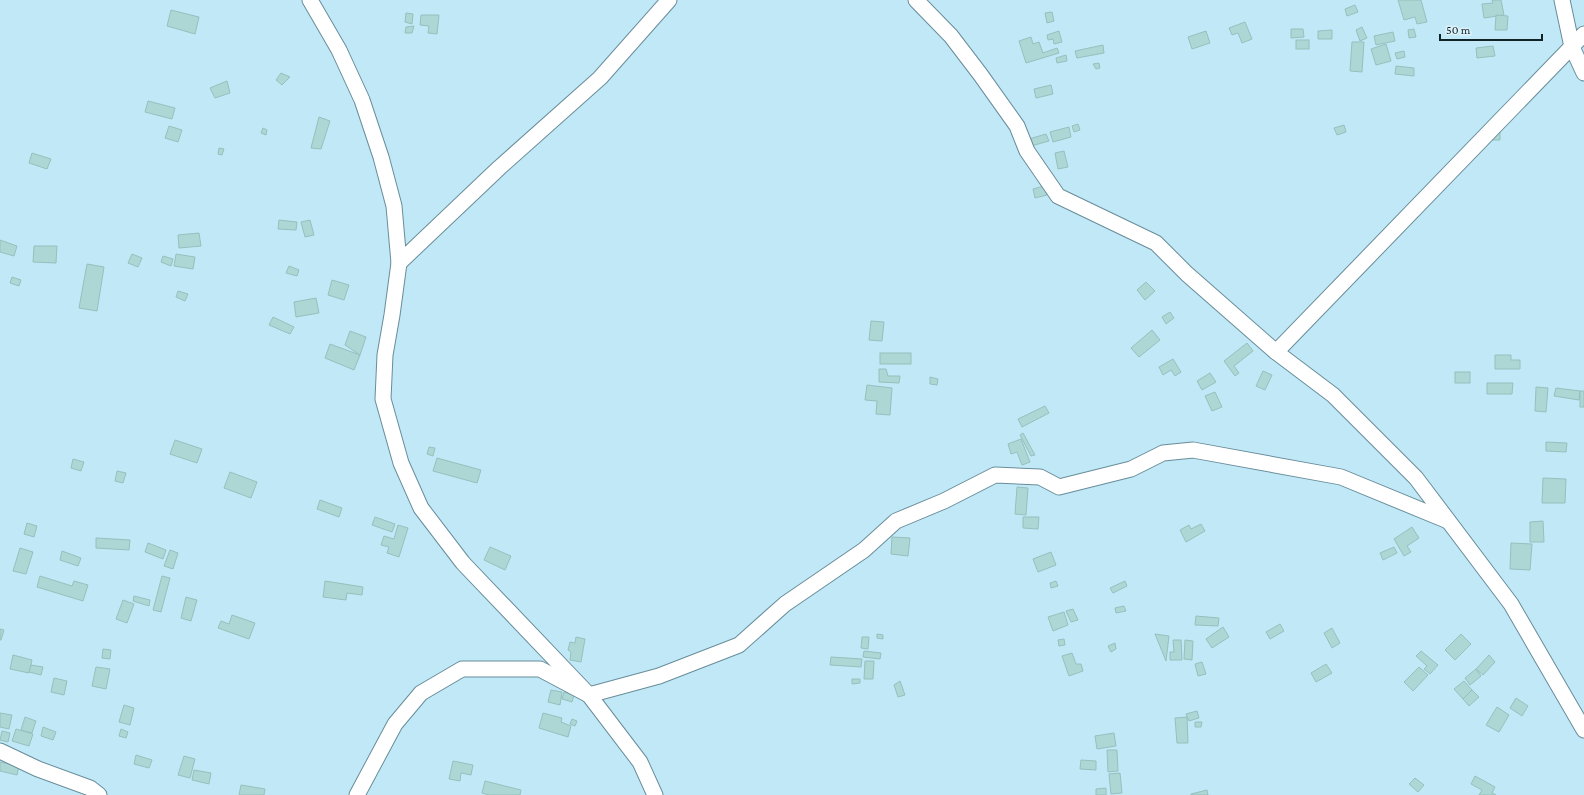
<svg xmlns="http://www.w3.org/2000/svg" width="1584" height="795" viewBox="0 0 1584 795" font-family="'Crimson Pro',serif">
<rect width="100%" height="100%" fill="#c1e8f6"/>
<g fill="#acd7d5" stroke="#95c0be">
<polygon points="1398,0 1421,0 1427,22 1417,24 1415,17 1404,20"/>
<polygon points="1492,0 1501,0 1504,15 1484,18 1482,4 1493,3"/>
<polygon points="1355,5 1358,12 1347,16 1345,9"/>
<polygon points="171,10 199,17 195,34 167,26"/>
<polygon points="1052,12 1054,21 1047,23 1045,13"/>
<polygon points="406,13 413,14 412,24 405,22"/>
<polygon points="421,15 439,15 437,34 428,33 429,26 420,25"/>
<polygon points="1496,15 1508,16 1507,30 1495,30"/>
<polygon points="1245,22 1252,39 1242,43 1238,33 1232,35 1229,28"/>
<polygon points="414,26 412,33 405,33 406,27"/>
<polygon points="1362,27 1367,38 1360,41 1356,30"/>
<polygon points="1291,29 1303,29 1304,37 1291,38"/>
<polygon points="1414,29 1416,37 1409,38 1408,30"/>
<polygon points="1332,30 1332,39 1318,39 1318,31"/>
<polygon points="1059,31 1062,42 1054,44 1053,39 1048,40 1047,35"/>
<polygon points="1206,31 1210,43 1192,49 1188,37"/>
<polygon points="1393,32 1395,41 1376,45 1374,36"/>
<polygon points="1031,37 1033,44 1039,42 1043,53 1057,48 1059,53 1026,63 1019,41"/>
<rect x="1296" y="40" width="13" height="9"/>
<polygon points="1352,42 1364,42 1362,72 1350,71"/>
<polygon points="1386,44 1391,61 1376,65 1371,49"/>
<polygon points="1103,45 1104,53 1077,58 1075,51"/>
<polygon points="1493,46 1495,56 1477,58 1476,48"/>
<polygon points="1404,51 1405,57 1397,59 1395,53"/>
<polygon points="1066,55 1067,61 1057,63 1056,58"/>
<polygon points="1099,63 1100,68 1096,69 1093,64"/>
<polygon points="1396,66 1414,68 1414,76 1395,74"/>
<polygon points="281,73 290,77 282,85 276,80"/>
<polygon points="227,81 230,93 215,98 210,88"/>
<polygon points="1051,85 1053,94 1036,98 1034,89"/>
<polygon points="148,101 175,108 172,119 145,112"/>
<polygon points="319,117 330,121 321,149 311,148"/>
<polygon points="1078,124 1080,130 1074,132 1072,126"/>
<polygon points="1344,125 1346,132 1337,135 1334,128"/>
<polygon points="169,126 182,130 178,142 165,138"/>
<polygon points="1069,127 1071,137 1053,142 1050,132"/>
<polygon points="263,128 267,130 266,135 261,133"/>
<polygon points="1490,132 1500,132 1500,140 1486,140"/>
<polygon points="1046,134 1049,141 1031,146 1029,139"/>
<polygon points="219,148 224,149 222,155 218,154"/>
<polygon points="1064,151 1068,167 1058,169 1055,153"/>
<polygon points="32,153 51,159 47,169 29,163"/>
<polygon points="1044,186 1047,195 1035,198 1033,189"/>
<polygon points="279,220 297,222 296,230 278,229"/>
<polygon points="310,220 314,235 305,237 301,222"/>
<polygon points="199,233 201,246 179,248 178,235"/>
<polygon points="0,240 17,246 14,256 0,252"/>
<polygon points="34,246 57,246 56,263 33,262"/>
<polygon points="132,254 142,258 138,267 128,263"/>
<polygon points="176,254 195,257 193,269 174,266"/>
<polygon points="163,256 173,259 171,266 161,262"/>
<polygon points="87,264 104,267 97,311 79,308"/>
<polygon points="289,266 299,270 297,276 286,273"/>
<polygon points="12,277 21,280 19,286 10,283"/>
<polygon points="332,280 349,285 344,300 328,295"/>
<polygon points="1146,282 1155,291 1145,300 1137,290"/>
<polygon points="178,291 188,294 185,301 176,297"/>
<polygon points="316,298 319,313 296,317 294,302"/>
<polygon points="1170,312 1174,318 1166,324 1162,317"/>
<polygon points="273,317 294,327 290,334 269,325"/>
<polygon points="871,321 884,322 882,341 869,340"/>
<polygon points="1152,330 1160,340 1139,357 1131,348"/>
<polygon points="350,331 366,337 360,355 345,345"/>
<polygon points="1247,343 1253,351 1234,366 1239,373 1235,376 1224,361"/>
<polygon points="330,344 360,355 354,370 325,358"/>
<rect x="880" y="353" width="31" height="11"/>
<polygon points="1495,355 1511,355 1511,360 1520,360 1520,369 1495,369"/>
<polygon points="1173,359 1181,372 1175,376 1171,370 1163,375 1159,367"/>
<polygon points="879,369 886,369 888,376 900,376 899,383 879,382"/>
<polygon points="1263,371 1272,375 1265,390 1256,386"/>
<rect x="1455" y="372" width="15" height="11"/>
<polygon points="1210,373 1216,382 1202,390 1197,381"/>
<polygon points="930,377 938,379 937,385 930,384"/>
<polygon points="1487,383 1513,383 1512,394 1487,394"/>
<polygon points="867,385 892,388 890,415 876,414 877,401 865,400"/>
<polygon points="1536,387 1548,388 1546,412 1535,411"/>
<polygon points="1556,388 1580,391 1579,400 1554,396"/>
<rect x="1580" y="391" width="4" height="16"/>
<polygon points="1215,392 1222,407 1212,411 1205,396"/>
<polygon points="1045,406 1049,413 1022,427 1018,419"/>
<polygon points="1023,433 1035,455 1031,456 1020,435"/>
<polygon points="1021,439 1030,462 1022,465 1017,452 1011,454 1008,444"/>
<polygon points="175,440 202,449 197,463 170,454"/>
<polygon points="1546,442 1567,443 1566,452 1546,451"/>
<polygon points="429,447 435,448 433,456 427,454"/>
<polygon points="437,458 481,470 477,483 433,471"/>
<polygon points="73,459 84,462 81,471 71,468"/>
<polygon points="117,471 126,473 123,483 115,481"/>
<polygon points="230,472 257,482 251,498 224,488"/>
<polygon points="1543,478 1566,479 1565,503 1542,503"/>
<polygon points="1017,487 1028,488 1026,515 1015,514"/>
<polygon points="320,500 342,508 339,517 317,509"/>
<polygon points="375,517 395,524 392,532 372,525"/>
<polygon points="1023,517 1039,517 1038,529 1023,528"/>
<polygon points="1543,521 1544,542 1530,542 1530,522"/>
<polygon points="27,523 37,526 34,537 24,534"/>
<polygon points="1201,524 1205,531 1186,542 1180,530 1189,525 1191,529"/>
<polygon points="398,525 408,528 399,557 387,553 389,547 381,545 384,536 394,539"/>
<polygon points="1412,527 1419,538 1407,546 1411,552 1404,556 1394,539"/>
<polygon points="892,537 910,538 908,556 891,554"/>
<polygon points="96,538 130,540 129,550 96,548"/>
<polygon points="148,543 166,550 163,559 145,552"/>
<polygon points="1511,543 1532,544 1530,570 1510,569"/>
<polygon points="490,547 511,556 505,570 484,560"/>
<polygon points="1394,547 1397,553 1383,560 1380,553"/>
<polygon points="20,548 33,552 26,574 13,571"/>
<polygon points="170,550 178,553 173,569 164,566"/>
<polygon points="62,551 81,558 78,566 60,560"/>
<polygon points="1051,552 1056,565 1038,572 1033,559"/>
<polygon points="40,576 72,586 74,581 88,585 83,601 37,587"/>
<polygon points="162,576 170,578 161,612 153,610"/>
<polygon points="325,581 363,587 362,595 347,593 346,600 323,597"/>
<polygon points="1056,581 1058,586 1051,588 1050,583"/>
<polygon points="1125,581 1127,586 1113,593 1110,588"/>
<polygon points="134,596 150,600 149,606 133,601"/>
<polygon points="186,597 197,600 191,621 181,618"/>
<polygon points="123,600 134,604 127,623 116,619"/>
<polygon points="1124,606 1126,611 1116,613 1115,608"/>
<polygon points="1073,609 1078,620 1071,622 1066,611"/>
<polygon points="1064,612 1068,625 1053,631 1048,617"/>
<polygon points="232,615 255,623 249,639 218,628 221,621 229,624"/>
<polygon points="1196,616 1219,618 1218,626 1195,625"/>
<polygon points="1280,624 1284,631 1270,639 1266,632"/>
<polygon points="1223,627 1229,637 1212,648 1206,639"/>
<polygon points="1332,628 1340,643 1332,648 1324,633"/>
<polygon points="0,629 4,630 1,640 0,640"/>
<polygon points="877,634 883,635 883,639 877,638"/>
<polygon points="1155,634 1169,636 1166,661"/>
<polygon points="1461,634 1471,644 1455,660 1445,650"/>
<polygon points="576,637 585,639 581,662 570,660 571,652 568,650 570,642 575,643"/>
<polygon points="862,637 869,637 868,649 861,648"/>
<polygon points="1064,639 1065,645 1059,646 1058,640"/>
<polygon points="1173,640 1181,640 1182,660 1170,660 1170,652 1174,652"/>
<polygon points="1185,640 1193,641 1192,660 1184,659"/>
<polygon points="1115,643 1116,649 1111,652 1108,646"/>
<polygon points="103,649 111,650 110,659 102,658"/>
<polygon points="864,651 881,653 880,659 863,657"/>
<polygon points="1421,651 1438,665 1430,674 1424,669 1427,666 1416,656"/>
<polygon points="1072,653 1076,664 1081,664 1083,671 1069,676 1062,656"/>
<polygon points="13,655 32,660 29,673 10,669"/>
<polygon points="1489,655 1495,662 1483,675 1476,669"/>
<polygon points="831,657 862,659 861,667 830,665"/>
<polygon points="865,661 874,661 873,679 864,679"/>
<polygon points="1202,662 1206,674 1198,676 1195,664"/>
<polygon points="1326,664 1332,673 1316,682 1311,673"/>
<polygon points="31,665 43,667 41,675 29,672"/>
<polygon points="96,667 110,669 106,689 92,686"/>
<polygon points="1419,667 1428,675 1413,691 1404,682"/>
<polygon points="1476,669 1481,676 1470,685 1465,678"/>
<polygon points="54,678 67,681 64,695 51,692"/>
<polygon points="852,679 860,679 860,683 852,684"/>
<polygon points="900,681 905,695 898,697 894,685"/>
<polygon points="1464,681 1472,690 1463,699 1454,689"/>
<polygon points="551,690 562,692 560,705 548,702"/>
<polygon points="1472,690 1479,697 1469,706 1463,699"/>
<polygon points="564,692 574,695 572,702 562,699"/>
<polygon points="1516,698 1528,706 1522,716 1510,708"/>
<polygon points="124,705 134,708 130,725 119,722"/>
<polygon points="1497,707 1509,715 1499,732 1486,725"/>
<polygon points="1197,711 1199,718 1189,721 1186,714"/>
<polygon points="0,713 12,715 9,729 0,727"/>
<polygon points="543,713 562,718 561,722 571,726 568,737 539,728"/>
<polygon points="25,717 36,721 32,733 21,730"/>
<polygon points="1187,717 1188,743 1177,743 1175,718"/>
<polygon points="572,719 577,721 575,726 570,724"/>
<polygon points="1195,722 1202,722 1201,727 1195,727"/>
<polygon points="43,727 56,732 53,740 41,736"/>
<polygon points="16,729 33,734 29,746 12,741"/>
<polygon points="121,729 128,732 126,738 119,736"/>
<polygon points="2,731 10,733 8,742 0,740"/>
<polygon points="1114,733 1116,746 1097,749 1095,736"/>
<polygon points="1107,750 1117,750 1118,771 1108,772"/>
<polygon points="136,755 152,760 149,768 134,764"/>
<polygon points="184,756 195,759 190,778 178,775"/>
<polygon points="1081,760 1096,761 1096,770 1080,769"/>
<polygon points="453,761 473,765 471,775 461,773 460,781 449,779"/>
<polygon points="0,762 19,766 17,775 0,771"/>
<polygon points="194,770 211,773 209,784 192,780"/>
<polygon points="1120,773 1122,793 1111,794 1109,774"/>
<polygon points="1475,776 1495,787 1492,793 1496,795 1479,795 1482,790 1471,784"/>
<polygon points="1415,778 1424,785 1418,792 1409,784"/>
<polygon points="485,781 521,790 520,795 489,795 482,793"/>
<polygon points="241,785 265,789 264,795 239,795"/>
<polygon points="1106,788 1106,795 1096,795 1096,789"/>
<polygon points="1207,790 1208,795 1191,795 1191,794"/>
</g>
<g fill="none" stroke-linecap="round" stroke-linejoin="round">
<g stroke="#688d9a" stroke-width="17">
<g id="street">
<polyline points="310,0 339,50 362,100 381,157 394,206 399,263 392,315 385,355 383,399 401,463 421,508 463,563 589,695 640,762 655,795"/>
<polyline points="916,0 951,36 980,74 1017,126 1027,151 1058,196 1156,243 1187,274 1276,352 1333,395 1416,478 1511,604 1584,730"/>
<polyline points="1562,0 1572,47 1584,73"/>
<polyline points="399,263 499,168 600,78 669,0"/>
<polyline points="1276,352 1584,34"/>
<polyline points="0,751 38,769 90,788 99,795"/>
<polyline points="357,795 395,724 421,693 462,669 540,669 589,695 659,676 739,645 785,604 864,550 896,521 944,501 995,475 1040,477 1059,487 1131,469 1163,453 1193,450 1341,477 1448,521"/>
</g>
</g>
<use href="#street" stroke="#fff" stroke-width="15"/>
</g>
<path d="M1440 34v6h102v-6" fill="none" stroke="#132227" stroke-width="2"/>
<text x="1446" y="34" font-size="12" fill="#132227" stroke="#dbf2fb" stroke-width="3" paint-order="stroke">50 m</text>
</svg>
